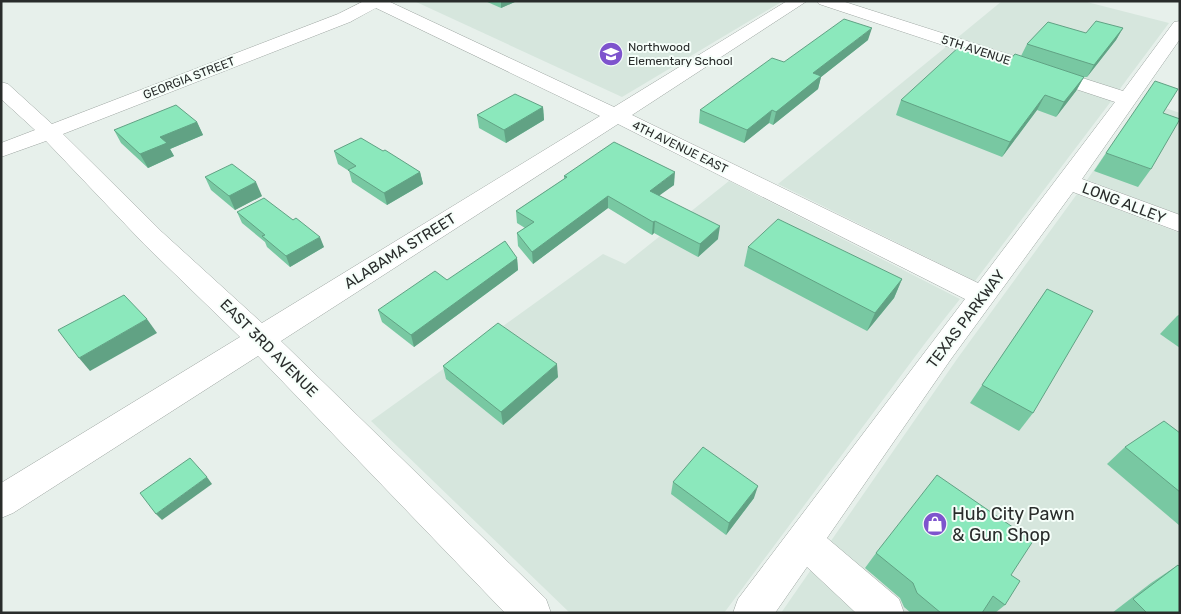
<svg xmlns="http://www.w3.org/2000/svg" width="1181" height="614" viewBox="0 0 1181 614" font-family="Rubik,sans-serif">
<rect width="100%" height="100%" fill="#e7f0eb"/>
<g fill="#d6e6dd">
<polygon points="414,1 783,1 622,97"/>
<polygon points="1002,1 1083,1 1169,23 1119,90 957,38"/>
<polygon points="947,46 1112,100 975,281 778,184"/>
<polygon points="1142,100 1180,113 1180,215 1087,180"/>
<polygon points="729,181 960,299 926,342 724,613 570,613 371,421 603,254 625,264"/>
<polygon points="1077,194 1180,233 1180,613 781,613 957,359"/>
</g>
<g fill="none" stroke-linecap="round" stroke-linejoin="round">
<g stroke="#9da5a1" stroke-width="1">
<path id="minor" d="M364 1H388L614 107 787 1H807L632 115 978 283 1115 102 819 4 817 1H842L1123 91 1174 22 1180 21V39L1082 179 1180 215V232L1073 192 951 359 827 538 899 599 904 613H856L807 567 775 613H733L738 599 965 299 618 124 281 341 546 599 551 613H505L258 356 13 513 1 518V483L240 337 144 244 46 141 1 157V143L35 130 1 99V82L8 84 52 124 338 14ZM376 8 600 116 262 323 162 232 63 134 350 22Z"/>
</g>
<use href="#minor" fill="#fff" fill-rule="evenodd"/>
</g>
<g fill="#78c8a2">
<polygon points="485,1 517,1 501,8"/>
<polygon points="1123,28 1116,40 1087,77 1084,77 1076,91 1056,117 1037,110 1002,157 896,115 901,100 1008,62 1021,56 1027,44 1086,33"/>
<polygon points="868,40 821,77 818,89 773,125 769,123 744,143 699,123 700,110 784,62"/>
<polygon points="543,107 544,120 506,143 479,128 477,115"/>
<polygon points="197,122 203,135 170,149 174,156 148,168 121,143 114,130"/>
<polygon points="334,151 383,151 420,172 423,184 387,205 352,182 349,171 338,164"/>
<polygon points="1106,153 1151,169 1138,187 1094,171"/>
<polygon points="564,176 674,185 659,195 718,239 698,257 654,233 652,235 608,208 533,264 518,246 517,233 525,228 517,223 516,211 564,179"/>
<polygon points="205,177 262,196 235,210 211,190"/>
<polygon points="237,212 324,247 290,267 267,247 265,242 242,223"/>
<polygon points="748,247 902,279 894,298 867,331 744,266"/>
<polygon points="517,258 518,270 414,347 382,322 378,310 447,280"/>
<polygon points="1047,289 1033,413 1019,431 970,403"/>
<polygon points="1180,314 1180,348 1160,334 1177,316"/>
<polygon points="443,366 558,377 503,425 446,379"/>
<polygon points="1180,433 1180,526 1107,464 1125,447"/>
<polygon points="673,482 754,498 726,535 671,494"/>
<polygon points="876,553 1011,575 1005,605 995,613 911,613 904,607 900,598 865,568"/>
<polygon points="1178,565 1180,613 1112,613 1151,583"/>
</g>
<g fill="#61a284">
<polygon points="501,1 517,1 501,8"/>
<polygon points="872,28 868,40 821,77 818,89 773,125 776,112 813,73"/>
<polygon points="1123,28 1116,40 1087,77 1094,65"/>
<polygon points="1084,77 1076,91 1056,117 1064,102"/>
<polygon points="1045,95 1037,110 1002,157 1010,142"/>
<polygon points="543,107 544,120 506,143 504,130"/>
<polygon points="772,110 769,123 744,143 747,130"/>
<polygon points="197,122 203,135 170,149 174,156 148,168 140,154 160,137"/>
<polygon points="420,172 423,184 387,205 384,193"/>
<polygon points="675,172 674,185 649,203 650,191"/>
<polygon points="256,182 262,196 235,210 229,196"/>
<polygon points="608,196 608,208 533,264 532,252"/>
<polygon points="655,221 654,233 652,235 653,222"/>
<polygon points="720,226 718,239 698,257 700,244"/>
<polygon points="320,237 324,247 290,267 286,256"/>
<polygon points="517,258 518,270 414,347 411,335"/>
<polygon points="902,279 894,298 867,331 875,313"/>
<polygon points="147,319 157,333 90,371 79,358"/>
<polygon points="557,364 558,377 503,425 501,412"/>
<polygon points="207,477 212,484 162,520 156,514"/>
<polygon points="758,486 754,498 726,535 729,523"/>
</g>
<g fill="#8be8bc" stroke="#61a284">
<polygon points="844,19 872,28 813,73 821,76 776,112 772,110 747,130 700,110 772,58 784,62"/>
<polygon points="1096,21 1123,28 1094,65 1027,44 1048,22 1086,33"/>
<polygon points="960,46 1008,62 1015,54 1084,77 1064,102 1045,95 1010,142 901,100"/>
<polygon points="1155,81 1178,89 1163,113 1180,119 1151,169 1106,153"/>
<polygon points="515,94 543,107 504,130 477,115"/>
<polygon points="176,105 197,122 160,137 167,143 140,154 114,130"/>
<polygon points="361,138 383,151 385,150 420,172 384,193 348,170 356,166 334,151"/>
<polygon points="614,142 675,172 650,191 720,226 700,244 655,221 653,222 608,196 532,252 517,233 534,222 516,211 567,177 564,176"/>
<polygon points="232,164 256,182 229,196 205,177"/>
<polygon points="264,198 293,220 296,218 320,237 286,256 262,236 265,235 237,212"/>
<polygon points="778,219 902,279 875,313 748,247"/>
<polygon points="505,241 517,258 411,335 378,310 435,271 447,280"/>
<polygon points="1047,289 1093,311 1033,413 982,385"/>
<polygon points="124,295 147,319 79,358 58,330"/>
<polygon points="498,323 557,364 501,412 443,366"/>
<polygon points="1164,421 1180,433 1180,492 1125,447"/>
<polygon points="703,447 758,486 729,523 673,482"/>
<polygon points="190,458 207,477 156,514 140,493"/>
<polygon points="937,475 1033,541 1011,575 1020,581 1005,605 993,596 982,613 941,613 917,593 913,583 876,553"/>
<polygon points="1178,565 1180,567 1180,613 1147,613 1133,599"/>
</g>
<defs>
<g id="school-disc" transform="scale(1.25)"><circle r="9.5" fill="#7e54cd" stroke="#f5fef9"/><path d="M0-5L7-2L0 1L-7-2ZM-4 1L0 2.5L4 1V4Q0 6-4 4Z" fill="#fff"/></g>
<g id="shop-disc" transform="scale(1.25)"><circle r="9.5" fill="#7e54cd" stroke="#f5fef9"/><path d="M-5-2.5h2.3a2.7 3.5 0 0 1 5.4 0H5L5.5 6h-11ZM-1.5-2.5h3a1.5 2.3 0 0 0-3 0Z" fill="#fff"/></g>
</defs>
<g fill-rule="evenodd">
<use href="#school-disc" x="611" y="54"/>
<use href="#shop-disc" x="935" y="524"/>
</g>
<g text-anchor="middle" stroke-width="4" stroke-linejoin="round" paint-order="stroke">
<g font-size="12" fill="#292c2b" stroke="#f5fef9" text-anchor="start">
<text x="628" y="51">Northwood<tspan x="628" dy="14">Elementary School</tspan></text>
</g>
<g font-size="12" fill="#292c2b" stroke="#f5fef9">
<text transform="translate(976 50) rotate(18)" y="4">5TH AVENUE</text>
<text transform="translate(189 78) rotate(-21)" y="4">GEORGIA STREET</text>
<text transform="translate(680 147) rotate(26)" y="4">4TH AVENUE EAST</text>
</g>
<g font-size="15" fill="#292c2b" stroke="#f5fef9">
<text transform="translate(1124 203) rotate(21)" y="5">LONG ALLEY</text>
<text transform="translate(400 251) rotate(-32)" y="5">ALABAMA STREET</text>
<text transform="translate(966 319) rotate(-53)" y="5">TEXAS PARKWAY</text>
<text transform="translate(269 348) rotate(45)" y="5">EAST 3RD AVENUE</text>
</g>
<g font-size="18" fill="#292c2b" stroke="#f5fef9" text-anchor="start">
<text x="952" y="520">Hub City Pawn<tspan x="952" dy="21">&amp; Gun Shop</tspan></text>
</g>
</g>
<rect width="1181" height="614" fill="none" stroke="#292c2b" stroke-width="5"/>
</svg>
